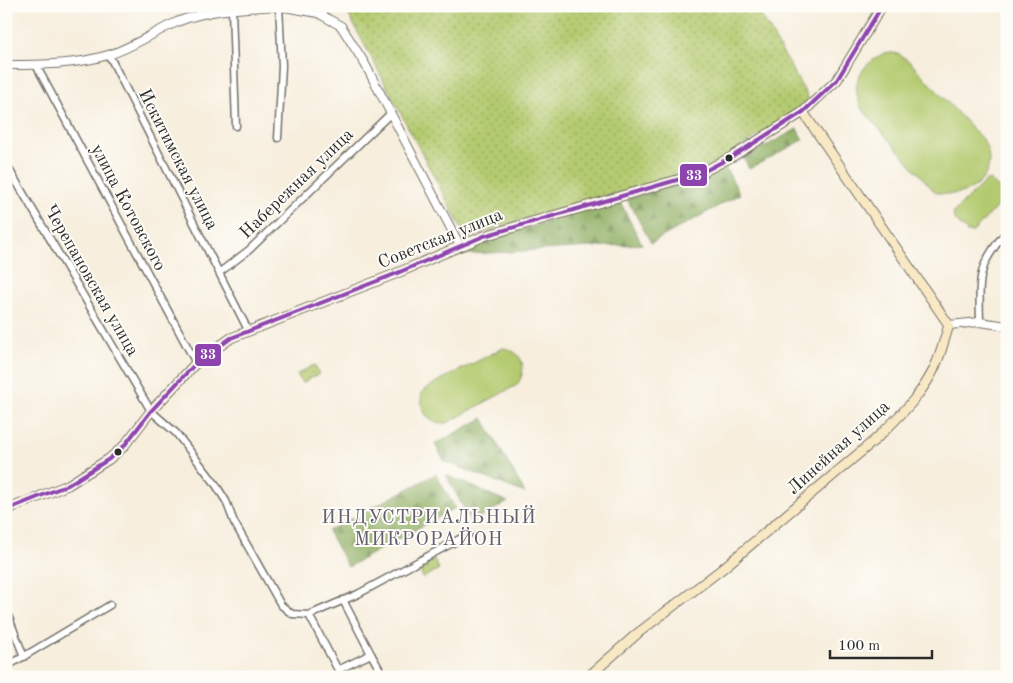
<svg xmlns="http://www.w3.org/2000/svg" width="1013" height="683" viewBox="0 0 1013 683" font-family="'Old Standard TT',serif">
<defs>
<pattern id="grass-dots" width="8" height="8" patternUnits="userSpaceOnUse" patternTransform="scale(1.25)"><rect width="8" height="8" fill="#b4ca6f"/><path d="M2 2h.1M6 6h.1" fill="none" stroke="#93a45b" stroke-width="1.8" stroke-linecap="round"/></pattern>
<pattern id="forest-firs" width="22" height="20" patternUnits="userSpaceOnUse" patternTransform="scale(1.25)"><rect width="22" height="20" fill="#8fae62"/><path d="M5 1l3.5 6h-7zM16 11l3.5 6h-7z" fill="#758e51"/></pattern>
</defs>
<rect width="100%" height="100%" fill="#fdfcf7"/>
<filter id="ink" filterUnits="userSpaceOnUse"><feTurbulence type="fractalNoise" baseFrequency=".02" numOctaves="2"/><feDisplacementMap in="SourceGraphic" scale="10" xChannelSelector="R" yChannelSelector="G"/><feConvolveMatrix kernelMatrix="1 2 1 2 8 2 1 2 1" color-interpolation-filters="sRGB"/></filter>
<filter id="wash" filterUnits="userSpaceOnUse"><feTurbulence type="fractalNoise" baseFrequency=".0096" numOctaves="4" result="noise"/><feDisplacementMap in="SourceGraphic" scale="20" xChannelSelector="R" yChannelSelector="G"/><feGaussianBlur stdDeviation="1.12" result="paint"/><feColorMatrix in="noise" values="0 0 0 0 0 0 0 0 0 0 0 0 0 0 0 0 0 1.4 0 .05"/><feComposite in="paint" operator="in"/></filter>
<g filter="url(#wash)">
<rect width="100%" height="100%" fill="#f7eedd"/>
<g fill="url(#grass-dots)" stroke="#707a4d">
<polygon points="344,6 756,6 809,99 786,119 703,170 527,218 467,239"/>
<polygon points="314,365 319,374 302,383 297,374"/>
<polygon points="434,559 439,569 423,578 418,568"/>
</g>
<g fill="url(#forest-firs)" stroke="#5d6c46">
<polygon points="797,129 803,140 749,169 744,158"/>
<polygon points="724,165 740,194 651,243 627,199 704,177"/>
<polygon points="619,200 642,244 455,255 455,250"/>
<polygon points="483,418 525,493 444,461 435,444"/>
<polygon points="436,474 455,508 348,567 328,531"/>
<polygon points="446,475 508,502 471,522"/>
</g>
<g fill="#b4ca6f" stroke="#707a4d">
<path d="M886 52 899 54 910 62 983 140C1003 175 969 202 935 192L862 109C849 82 860 66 886 52Z"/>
<polygon points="990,180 1003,192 1003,200 973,232 967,232 954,219 953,213 984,182"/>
<path d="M503 348C523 351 528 369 517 385L447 423C428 425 418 410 422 392L435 383Z"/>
</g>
</g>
<g filter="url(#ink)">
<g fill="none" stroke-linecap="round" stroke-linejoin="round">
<g stroke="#726f69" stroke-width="9">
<g id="minor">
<polyline points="232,9 236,126"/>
<polyline points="109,55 248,330"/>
<polyline points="36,65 196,363"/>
<polyline points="278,138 282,66 279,6"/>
<polyline points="6,164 151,411 176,433 214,482 226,501 234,522 281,605 292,614 309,615 358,594 469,534"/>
<polyline points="220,272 249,250 390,114"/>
<path d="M980 322C979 277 977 266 1007 231"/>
<polyline points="6,610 24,657"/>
<polyline points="309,615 338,670 371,654 343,600"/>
<polyline points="371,654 380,670 379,677"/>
<polyline points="6,667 110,605"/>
</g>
</g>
<g stroke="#726f69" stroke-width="10">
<g id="tertiary">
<polyline points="279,6 318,13 341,26 365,64 460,246"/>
<path d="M6 65C39 65 76 65 108 55 132 48 154 32 177 22 209 9 244 8 278 6"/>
<polyline points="949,325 980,322 1007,326"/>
</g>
</g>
<g stroke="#726f69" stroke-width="11">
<g id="secondary">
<polyline points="6,510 68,485 109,459 124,446 151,411 196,363 231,338 395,274 484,236 701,173 735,155 803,112 837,80 882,6"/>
<path d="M588 677 638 633 722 569 876 439C898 418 926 391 937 362 942 350 945 337 949 325L803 112"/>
</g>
</g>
<use href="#minor" stroke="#fff" stroke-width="6"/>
<use href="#tertiary" stroke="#fff" stroke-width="8"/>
<use href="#secondary" stroke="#f8e8c3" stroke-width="9"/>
<g stroke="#fdfcf7" stroke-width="8">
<polyline id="bus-1" points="6,510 68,485 109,459 124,446 151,411 196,363 231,338 395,274 484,236 701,173 735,155 803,112 837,80 882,6"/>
</g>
<use href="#bus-1" stroke="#8e44ad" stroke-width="4"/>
</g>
</g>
<g fill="#2b2b2b" stroke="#fdfcf7" stroke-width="2">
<circle cx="729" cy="158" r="4.5"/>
<circle cx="118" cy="452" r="4.5"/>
</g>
<g text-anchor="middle" stroke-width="4" stroke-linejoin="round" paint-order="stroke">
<g font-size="18" fill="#2b2b2b" stroke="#fdfcf7">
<text transform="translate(179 159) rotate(63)" y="6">Искитимская улица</text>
<text transform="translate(296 183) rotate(-44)" y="6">Набережная улица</text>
<text transform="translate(129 207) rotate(62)" y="6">улица Котовского</text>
<text transform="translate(440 238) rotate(-22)" y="6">Советская улица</text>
<text transform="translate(92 280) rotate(60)" y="6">Черепановская улица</text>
<text transform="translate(838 447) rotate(-42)" y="6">Линейная улица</text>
</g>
<g font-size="19" letter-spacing="1" fill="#625e6d" stroke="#fdfcf7">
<text x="429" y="523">ИНДУСТРИАЛЬНЫЙ<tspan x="429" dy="22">МИКРОРАЙОН</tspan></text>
</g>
</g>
<g stroke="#fdfcf7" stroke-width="2">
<rect x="679" y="163" width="29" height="24" rx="5" fill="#8e44ad"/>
<rect x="194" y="343" width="28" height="24" rx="5" fill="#8e44ad"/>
</g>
<g font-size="14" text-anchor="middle" font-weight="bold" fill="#fff">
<text x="694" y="180">33</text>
<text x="208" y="359">33</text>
</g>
<rect width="1013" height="683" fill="none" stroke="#fdfcf7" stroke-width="25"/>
<path d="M830 650v8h102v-8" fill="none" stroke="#2b2b2b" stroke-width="2.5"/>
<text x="838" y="650" font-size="15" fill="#2b2b2b" stroke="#fdfcf7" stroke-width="4" paint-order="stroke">100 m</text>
</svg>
